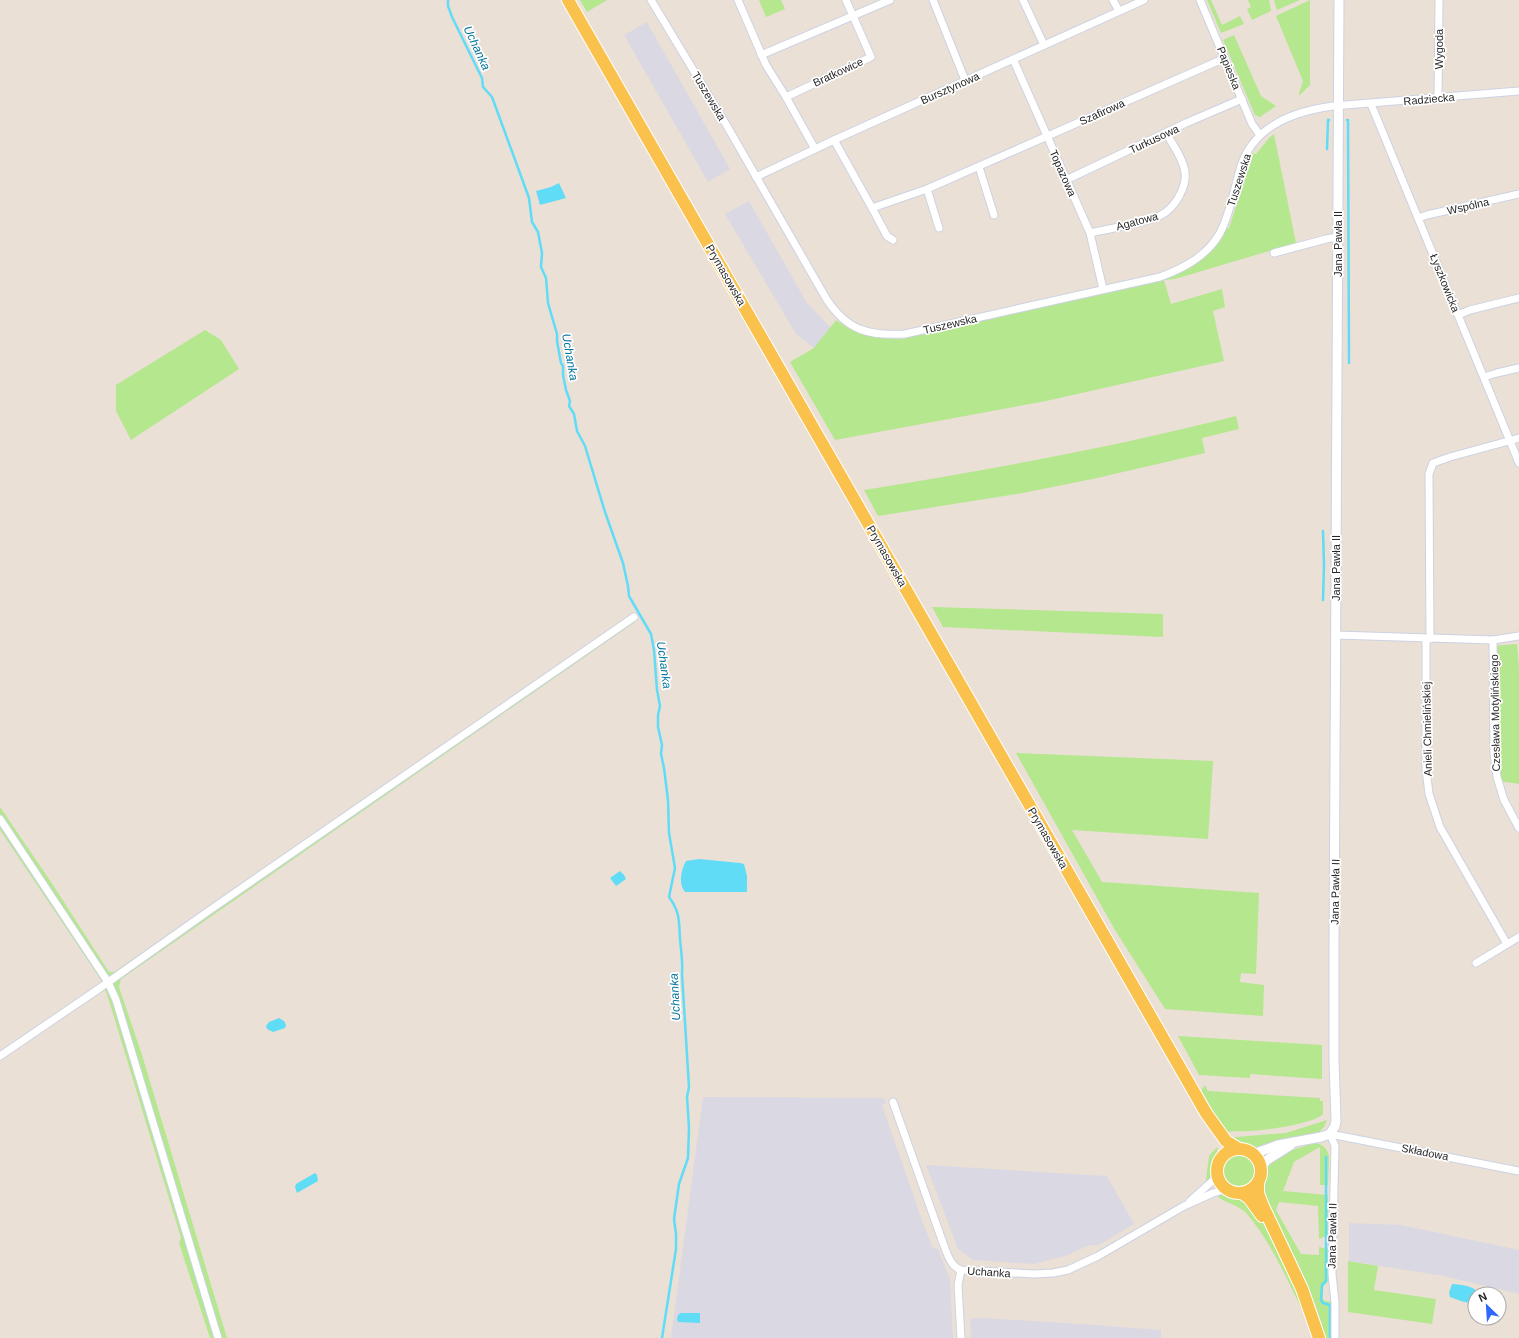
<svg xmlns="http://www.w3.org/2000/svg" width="1519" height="1338" viewBox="0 0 1519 1338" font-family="Arial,sans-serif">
<rect width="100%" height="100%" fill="#ebe0d6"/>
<g fill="#dad8e2">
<polygon points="647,22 730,169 708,182 624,35"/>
<polygon points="749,201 807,303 831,328 814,348 796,334 725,214"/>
<polygon points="703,1097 884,1098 886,1103 882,1105 923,1223 933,1248 938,1249 950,1279 953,1338 671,1338"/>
<polygon points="926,1165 1107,1176 1134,1224 1099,1245 1090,1245 1065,1256 1033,1264 973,1260 958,1249"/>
<polygon points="1349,1223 1401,1225 1519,1250 1519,1294 1444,1276 1349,1261"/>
<polygon points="981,1318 1067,1323 1161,1330 1161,1338 971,1338 970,1319"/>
</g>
<g fill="#b4e78e">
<polygon points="580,0 607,0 587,12"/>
<polygon points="759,0 781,0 785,9 766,17"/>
<polygon points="1207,0 1211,0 1222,25 1240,16 1244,24 1221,33"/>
<polygon points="1248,0 1269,0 1271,11 1252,20 1247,9 1251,7"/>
<polygon points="1274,0 1300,0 1277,10"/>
<path d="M1310 0V85L1299 96C1299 90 1302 86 1303 81L1276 16Z"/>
<polygon points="1234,35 1261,96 1276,106 1260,117 1255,115 1223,40"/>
<path d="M1274 134 1296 243 1175 279 1164 280 1171 304 1222 289 1225 307 1213 311 1224 361 1046 401 835 440 790 362 814 348 836 320C856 335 877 339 902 339L1164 280C1191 269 1213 255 1226 229L1229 228 1252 157 1251 153 1256 154 1269 138Z"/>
<polygon points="205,330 221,340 239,369 131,440 116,411 116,385"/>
<path d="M1236 416 1239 429 1202 438 1205 453 1097 478 1023 493 878 516 864 490C989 470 1114 447 1236 416Z"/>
<polygon points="932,607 1163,614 1163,637 943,627"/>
<polygon points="632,615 635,622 121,979 119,987 142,1055 227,1338 210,1338 179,1243 181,1238 107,994 101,983 101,980 0,830 0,807 51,882 109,972 114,972"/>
<polygon points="1517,644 1519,667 1519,784 1500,781 1498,754 1493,646"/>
<polygon points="1016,753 1213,761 1208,839 1072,830 1102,882 1259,893 1256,974 1241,973 1240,982 1264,985 1263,1016 1165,1009 1115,930"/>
<polygon points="1178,1036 1322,1045 1322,1079 1250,1074 1250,1078 1199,1075"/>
<path d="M1205 1085 1208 1091 1320 1098V1101H1323V1114C1314 1124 1262 1131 1247 1131 1239 1132 1234 1130 1226 1133L1202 1092V1089Z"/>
<polygon points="1327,1120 1324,1127 1319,1132 1293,1137 1257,1149 1239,1144 1230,1140 1236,1137 1286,1133"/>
<path d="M1314 1143C1323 1144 1327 1148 1329 1156L1328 1185H1320V1147L1294 1162 1283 1191 1328 1195V1235L1319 1239 1318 1206 1279 1202 1276 1210 1301 1254 1319 1255V1247L1328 1249V1281L1323 1287V1299L1325 1301 1332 1302V1338H1325C1313 1286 1284 1238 1261 1190L1268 1164 1286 1152Z"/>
<path d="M1217 1147C1219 1153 1212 1177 1208 1182L1206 1180 1209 1156Z"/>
<circle cx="1239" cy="1171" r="16"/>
<path d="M1224 1194C1229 1196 1237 1196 1241 1199 1271 1220 1291 1276 1304 1309V1314C1288 1281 1271 1242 1247 1214 1239 1204 1222 1203 1217 1195Z"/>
<polygon points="1348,1261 1378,1266 1374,1290 1436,1299 1432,1324 1348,1312"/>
</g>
<g fill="#60dcf7">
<polygon points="559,183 566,198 540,205 536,191 551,187"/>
<path d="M699 859 740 863 744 864 747 876V892H685C678 884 681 870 686 861Z"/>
<polygon points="620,871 624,875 626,879 616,886 610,878"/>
<polygon points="279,1018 284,1021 286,1025 285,1028 273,1032 267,1029 266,1026 269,1022"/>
<polygon points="315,1173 317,1175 318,1181 297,1193 295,1187 296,1184"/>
<path d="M1452 1284C1461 1285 1474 1285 1479 1294H1475V1302C1466 1304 1459 1300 1450 1297L1449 1293Z"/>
<polygon points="681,1313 700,1313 700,1323 678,1322 677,1319 678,1315"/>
</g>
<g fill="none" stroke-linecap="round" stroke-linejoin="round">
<g stroke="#60dcf7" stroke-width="2.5">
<path d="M448 0V6L452 17 478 70 482 78 483 87 492 97 529 198 532 222 538 232 542 253 541 267 546 278 548 303 557 334V341L561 363 563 366V375L566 390 570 401 569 406 574 414 577 431 585 446 605 512 623 563 628 586 629 596 651 634 654 650 657 690 660 706 658 715V727L662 745 661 754 664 768 668 800 669 833 675 868 669 897C680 912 679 921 680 939 681 951 683 962 682 974L689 1087 687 1097 689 1128 688 1158 679 1184 674 1219 676 1234V1249L662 1338"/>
<polyline points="1347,120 1348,120 1349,363"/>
<polyline points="1327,149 1328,120 1329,120"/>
<polyline points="1323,531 1324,565 1323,600"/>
<polyline points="1326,1157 1326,1281 1322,1285 1321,1300 1323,1303 1330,1305 1330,1338"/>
</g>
<g stroke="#ccd2e2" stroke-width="9">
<g id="minor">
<path d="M651 0 727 126 827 300C848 331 869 336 905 334L1160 277C1184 268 1207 256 1220 233 1231 212 1234 188 1241 166 1254 126 1295 111 1333 106L1519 91"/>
<polyline points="738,0 766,65 786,97 871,57 846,0"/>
<polyline points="933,0 965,80"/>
<polyline points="1023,0 1044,45"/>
<polyline points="1113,0 1119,11"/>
<polyline points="1200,0 1252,124 1260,135"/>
<polyline points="761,55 890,0"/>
<polyline points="1013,59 1090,233 1103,289"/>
<polyline points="786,97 815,149"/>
<polyline points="1438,99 1439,0"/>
<polyline points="1371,104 1519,463"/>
<polyline points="834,140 872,208 927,189 1225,58"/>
<polyline points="979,167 994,215"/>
<polyline points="756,177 834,140 1144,0"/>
<polyline points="1066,180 1186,123 1242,99"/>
<polyline points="927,189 939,228"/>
<polyline points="872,208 887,236 893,240"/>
<polyline points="1418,218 1427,215 1519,194"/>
<path d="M1090 233C1110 228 1144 224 1161 215 1175 208 1187 187 1185 172 1183 158 1173 145 1166 133"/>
<polyline points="1274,253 1326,239 1338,237"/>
<polyline points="1458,315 1470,310 1519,298"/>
<polyline points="1484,377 1497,373 1519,368"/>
<polyline points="1336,635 1493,640 1519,636"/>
<polyline points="1426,639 1426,769 1429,794 1440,827 1507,944"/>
<polyline points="1430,639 1429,474 1433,463 1450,457 1519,438"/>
<polyline points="1493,640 1494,753 1497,777 1504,800 1519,828"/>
<polyline points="0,819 108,982 116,1000 218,1338"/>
<polyline points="1476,963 1519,937"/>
<polyline points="0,1056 97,990 210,910 634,617"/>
<path d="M893 1102 943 1243C947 1253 950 1266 961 1270L1034 1274 1053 1273 1068 1270 1098 1256 1184 1206 1213 1193 1227 1189"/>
<polyline points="1330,1134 1335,1146 1332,1274 1335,1302 1335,1338"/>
<polyline points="1330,1134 1519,1171"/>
<polyline points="1190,1201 1218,1176"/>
<polyline points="961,1338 958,1285 961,1270"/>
</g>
</g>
<g stroke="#ccd2e2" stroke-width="11">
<g id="tertiary">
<polyline points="1253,1154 1278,1145 1321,1137 1330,1134 1335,1126 1336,1121 1334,1059 1334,951 1339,0"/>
<polyline points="1261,1167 1267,1160 1291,1145"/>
</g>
</g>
<g stroke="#fff" stroke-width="14">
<g id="primary">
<polyline points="568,0 1206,1113 1226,1141 1239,1149"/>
<circle cx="1239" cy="1171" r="22"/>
<polyline points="1258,1184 1258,1193 1262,1204 1302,1289 1319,1338"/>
<polyline points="1242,1193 1249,1198 1262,1216"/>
</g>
</g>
<use href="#minor" stroke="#fff" stroke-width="7"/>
<use href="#tertiary" stroke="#fff" stroke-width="9"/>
<use href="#primary" stroke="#fac24c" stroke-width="12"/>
</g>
<g text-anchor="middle" stroke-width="3.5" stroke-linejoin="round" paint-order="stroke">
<g font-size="11" fill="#272727" stroke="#fff">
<text transform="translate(1439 49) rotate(-90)" y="4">Wygoda</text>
<text transform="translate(1229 68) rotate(68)" y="4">Papieska</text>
<text transform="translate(838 72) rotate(-25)" y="4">Bratkowice</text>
<text transform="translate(950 88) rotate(-24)" y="4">Bursztynowa</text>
<text transform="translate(709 96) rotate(59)" y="4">Tuszewska</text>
<text transform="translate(1429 99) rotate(-5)" y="4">Radziecka</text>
<text transform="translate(1102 112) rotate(-24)" y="4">Szafirowa</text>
<text transform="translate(1154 139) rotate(-25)" y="4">Turkusowa</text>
<text transform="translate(1063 173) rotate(66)" y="4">Topazowa</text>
<text transform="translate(1239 180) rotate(-72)" y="4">Tuszewska</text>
<text transform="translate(1468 206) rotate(-13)" y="4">Wspólna</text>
<text transform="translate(1137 221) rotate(-15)" y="4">Agatowa</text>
<text transform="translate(1338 244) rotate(-90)" y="4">Jana Pawła II</text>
<text transform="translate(726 275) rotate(60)" y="4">Prymasowska</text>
<text transform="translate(1445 283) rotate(68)" y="4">Łyszkowicka</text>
<text transform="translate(950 324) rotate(-13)" y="4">Tuszewska</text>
<text transform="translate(887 556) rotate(60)" y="4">Prymasowska</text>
<text transform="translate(1336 568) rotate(-90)" y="4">Jana Pawła II</text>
<text transform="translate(1495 713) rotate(-91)" y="4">Czesława Motylińskiego</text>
<text transform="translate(1427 729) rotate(-91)" y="4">Anieli Chmielińskiej</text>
<text transform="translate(1048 838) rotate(60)" y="4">Prymasowska</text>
<text transform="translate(1335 892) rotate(-89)" y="4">Jana Pawła II</text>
<text transform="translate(1425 1152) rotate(11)" y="4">Składowa</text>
<text transform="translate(1332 1236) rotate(-89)" y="4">Jana Pawła II</text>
<text transform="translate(989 1272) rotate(4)" y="4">Uchanka</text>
</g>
<g font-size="12" font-style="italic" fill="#04769d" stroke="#fff">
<text transform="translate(477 48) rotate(65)" y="4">Uchanka</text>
<text transform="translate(570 357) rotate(80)" y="4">Uchanka</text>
<text transform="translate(664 665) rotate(82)" y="4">Uchanka</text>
<text transform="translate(675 997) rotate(-93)" y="4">Uchanka</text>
</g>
</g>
<g transform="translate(1487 1306) rotate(335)"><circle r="19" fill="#ffffff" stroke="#a9a9a9"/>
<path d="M0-3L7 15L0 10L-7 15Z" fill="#2f68ff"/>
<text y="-6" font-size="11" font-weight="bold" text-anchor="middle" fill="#272727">N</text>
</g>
</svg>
